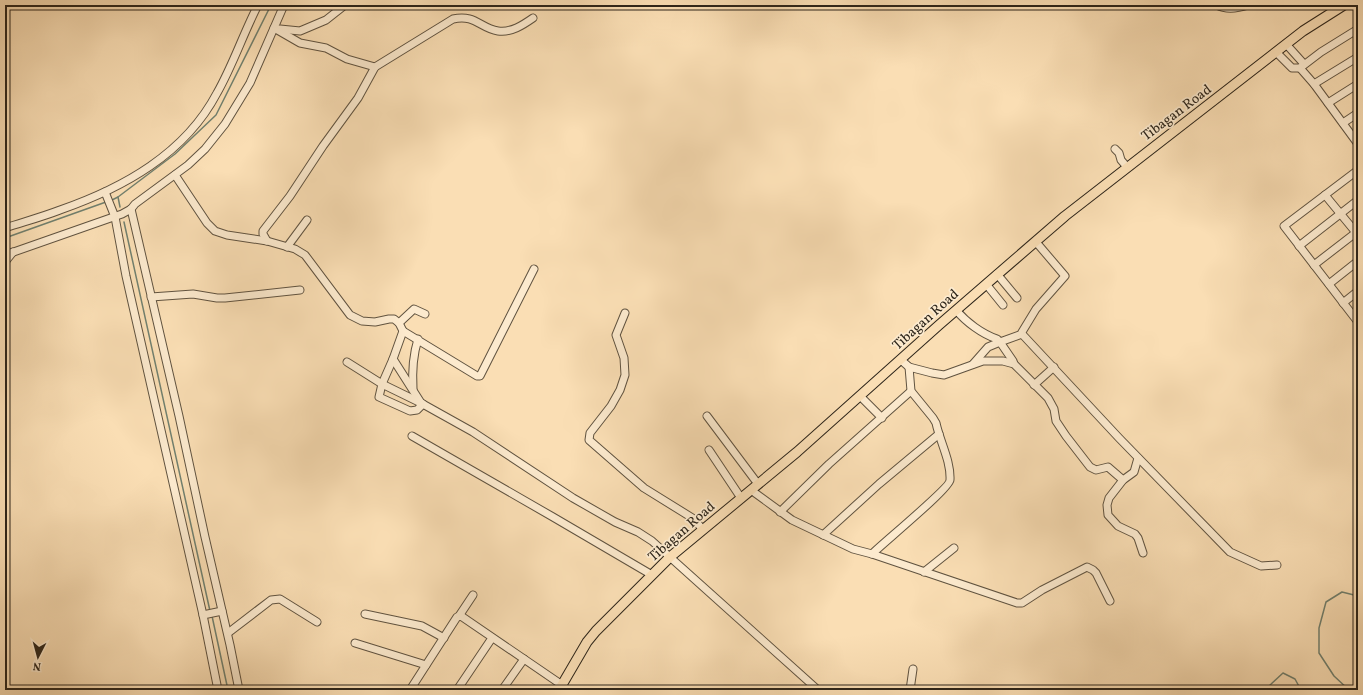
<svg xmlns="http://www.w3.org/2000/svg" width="1363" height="695" viewBox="0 0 1363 695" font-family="Vollkorn,serif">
<rect width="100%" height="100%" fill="#fadeb4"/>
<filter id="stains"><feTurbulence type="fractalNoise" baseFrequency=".005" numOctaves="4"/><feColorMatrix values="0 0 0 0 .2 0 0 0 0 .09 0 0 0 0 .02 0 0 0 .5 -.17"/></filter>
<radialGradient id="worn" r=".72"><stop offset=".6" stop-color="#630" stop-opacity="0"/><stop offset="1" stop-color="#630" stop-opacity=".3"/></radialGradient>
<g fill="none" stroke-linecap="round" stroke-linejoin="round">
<g stroke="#71806f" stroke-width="1.5">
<polyline points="118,197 120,207"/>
<polyline points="112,200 118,197 175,154 216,115 271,5"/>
<polyline points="124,222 210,611"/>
<polyline points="5,238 106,202"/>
<polyline points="212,616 228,690"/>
<polyline points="1231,690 1240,688 1258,690"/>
<polyline points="1260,690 1269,686 1283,673 1295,679 1301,690"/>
<polyline points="1349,690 1334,676 1319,653 1319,628 1326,602 1342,592 1358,596"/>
</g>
<g stroke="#605340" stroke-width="9">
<g id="minor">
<path d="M1217 5C1226 10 1239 8 1248 5"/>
<polyline points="274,28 300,43 326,48 347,59 375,67"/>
<polyline points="280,29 300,31 326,20 345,5"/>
<polyline points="1286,44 1304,64"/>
<polyline points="1276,52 1292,68 1300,68 1321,52 1358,29"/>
<polyline points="1300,68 1314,84 1358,144"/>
<polyline points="1314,84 1358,57"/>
<polyline points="1328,103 1358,84"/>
<polyline points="1343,123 1358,113"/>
<polyline points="1115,149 1119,153 1121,160 1127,167"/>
<polyline points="1358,170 1284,226 1358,322"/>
<polyline points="175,175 207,223 215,231 227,235 267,241 295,249 305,255 350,315 362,321 375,322 389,319 394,319 399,323 403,331 393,359 421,403 473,432 573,498 615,522 638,532 652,541 818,690"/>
<polyline points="105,192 115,217 126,276 203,615 218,690"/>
<polyline points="1325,195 1358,235"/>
<polyline points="131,209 179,416 205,537 230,645 239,690"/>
<path d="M5 228C23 222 42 217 60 210 123 188 185 154 217 93 233 65 243 34 258 5"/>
<path d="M267 241 263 234V231L290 196 323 146 358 98 375 67 453 19C475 14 480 28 498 31 511 33 523 25 533 18"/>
<polyline points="1036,242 1065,276 1036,309 1022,332 1022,334 1119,438 1230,552 1261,566 1277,565"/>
<polyline points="1299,246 1358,200"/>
<polyline points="287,247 307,220"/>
<polyline points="5,255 122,214 131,209 135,204 188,165 205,149 225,124 250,83 284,5"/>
<polyline points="5,262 13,252"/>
<polyline points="1314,265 1358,231"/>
<polyline points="997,274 1017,298"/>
<polyline points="986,284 1003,305"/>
<polyline points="1329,284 1358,261"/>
<polyline points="151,297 193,294 217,298 225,298 300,290"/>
<polyline points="1343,303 1358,291"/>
<path d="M956 310C966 322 982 334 997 339L1000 342 1022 334"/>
<polyline points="625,313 616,335 624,358 625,375 620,390 611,406 590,433 589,440 644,488 694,519 703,530"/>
<polyline points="399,323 414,309 425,314"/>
<polyline points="403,331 477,376 480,376 534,269"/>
<polyline points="393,359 382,384 379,397 410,411 417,410 423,404"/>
<polyline points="901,360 909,367 932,373 944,375 983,361 1003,361 1014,364 1048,398 1054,409 1056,421 1066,436 1090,467 1096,470 1108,467 1123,480"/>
<polyline points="347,362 382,384 421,403"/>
<polyline points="973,364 988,347 1000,342 1013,361 1014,364"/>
<polyline points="1034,385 1054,367"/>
<path d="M413 389C412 372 413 355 418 339"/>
<polyline points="860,396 882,418"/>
<polyline points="707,416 758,484"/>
<polyline points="412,436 553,517 652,575"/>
<polyline points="709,450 741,498"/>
<polyline points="1138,458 1134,472 1123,480 1109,498 1107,505 1108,515 1118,526 1135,534 1138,538 1143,553"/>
<polyline points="751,490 792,520 853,549 872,554 1017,603 1022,603 1042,590 1087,567 1093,570 1096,573 1110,601"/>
<polyline points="780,512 829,464 911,391"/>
<polyline points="823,535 879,484 939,434"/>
<path d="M872 554C883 543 950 488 950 480 951 461 940 442 936 423L933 418 911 391 909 367"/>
<polyline points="924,572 954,548"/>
<polyline points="365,614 422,626 444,638"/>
<polyline points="203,615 222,611"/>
<polyline points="459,616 473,595"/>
<polyline points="228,633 271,600 280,599 317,622"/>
<polyline points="355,643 426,665"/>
<polyline points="410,690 457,617 461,616 562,685"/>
<polyline points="457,690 492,638"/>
<polyline points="502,690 524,659"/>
<polyline points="910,690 913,669"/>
</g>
</g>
<g stroke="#2d251a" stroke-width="11">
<polyline id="major" points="559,690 587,642 596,631 670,557 797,452 939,325 1065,216 1303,31 1344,5"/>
</g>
<use href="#minor" stroke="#fceace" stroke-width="7"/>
<use href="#major" stroke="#fadeb4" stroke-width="9"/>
</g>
<g text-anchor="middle" stroke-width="3.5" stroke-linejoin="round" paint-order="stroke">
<g font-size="14" fill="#2d251a" stroke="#fceace">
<text transform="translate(1176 112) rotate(-37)" y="5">Tibagan Road</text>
<text transform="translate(925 319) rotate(-42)" y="5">Tibagan Road</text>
<text transform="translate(681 531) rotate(-41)" y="5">Tibagan Road</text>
</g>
</g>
<rect width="1363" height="695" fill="none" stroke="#fadeb4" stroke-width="20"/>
<rect x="6" y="6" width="1351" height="683" fill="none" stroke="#2d251a" stroke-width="2"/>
<rect x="10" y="10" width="1343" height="675" fill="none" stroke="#2d251a"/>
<g transform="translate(38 657) rotate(186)" stroke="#fceace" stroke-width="3" paint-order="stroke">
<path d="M0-3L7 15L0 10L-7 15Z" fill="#2d251a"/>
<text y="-6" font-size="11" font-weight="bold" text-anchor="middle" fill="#2d251a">N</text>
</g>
<rect width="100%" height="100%" filter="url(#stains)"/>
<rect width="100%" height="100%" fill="url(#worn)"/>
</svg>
